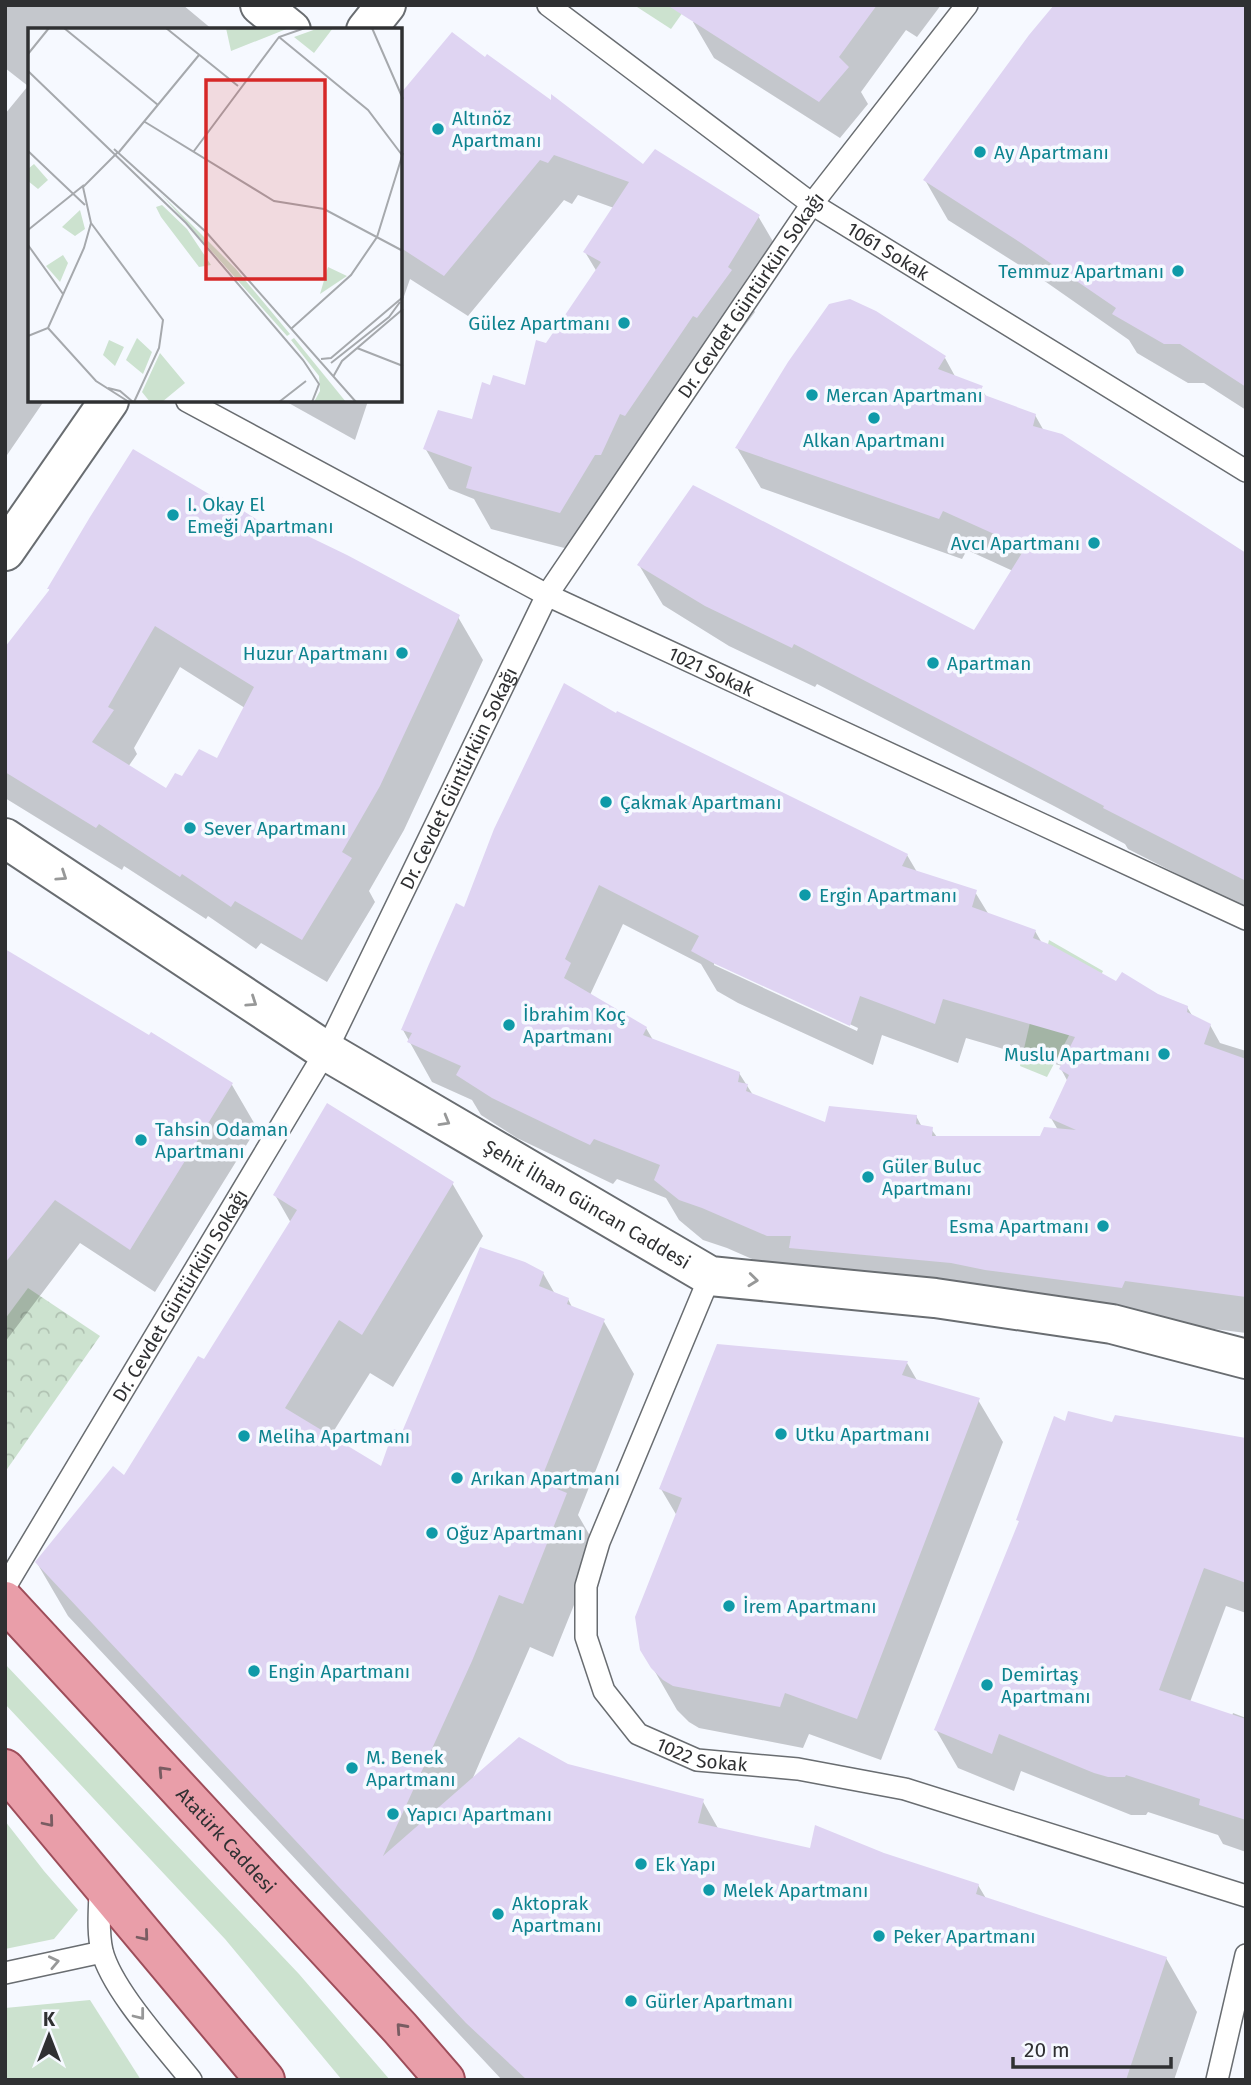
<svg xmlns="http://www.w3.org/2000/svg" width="1251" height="2085" viewBox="0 0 1251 2085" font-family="'Fira Sans',sans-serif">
<defs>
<pattern id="park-crowns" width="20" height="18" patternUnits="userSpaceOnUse" patternTransform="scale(1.75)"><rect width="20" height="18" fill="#cce2cf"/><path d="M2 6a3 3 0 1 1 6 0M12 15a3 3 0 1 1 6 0" fill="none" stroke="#b0c2b2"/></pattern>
</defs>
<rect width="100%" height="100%" fill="#f6f9ff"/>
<g fill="#cce2cf">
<polygon points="634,5 688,5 671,29"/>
<polygon points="1049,940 1103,971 1047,1077 1020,1066"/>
<polygon points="5,1664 299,1974 390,2080 342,2080 225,1939 5,1704"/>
<polygon points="5,1821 44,1871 78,1910 54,1939 5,1949"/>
<polygon points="90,2000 141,2080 5,2080 5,2008"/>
</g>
<polygon fill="url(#park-crowns)" points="28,1288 100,1336 5,1472 5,1319"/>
<g fill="#0003" fill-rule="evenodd">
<polygon points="5,5 183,5 213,30 30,30 30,401 44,401 5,458 5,114 28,86 5,68"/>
<polygon points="706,5 941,5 917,37 906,30 861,92 868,104 840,138 714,58 693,22"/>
<polygon points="1246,14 1246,410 1204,383 1188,383 1137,353 1129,340 1046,282 948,220 925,180"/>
<polygon points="452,35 643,166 758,216 782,257 752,307 755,312 721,358 717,356 584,553 491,529 474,499 449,489 425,448 473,421 491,387 526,387 547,345 597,272 585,252 614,208 578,195 572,204 564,200 468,316 410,279 401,305 401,98"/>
<polygon points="945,358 956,378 981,387 987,398 1035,415 1044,431 1246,554 1246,909 1128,849 1125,844 1054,806 817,684 815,687 729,646 663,605 639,565 975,632 1013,571 967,550 962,559 761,488 737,448"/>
<polygon points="285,401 368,401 355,440"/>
<path d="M285 540 458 617 483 660 404 830 369 891 375 902 327 982 261 943 256 949 208 916 206 919 124 866 122 870 5 798V655L51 591 49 589ZM180 667 245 708 218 760 183 778 166 790 128 767 137 754 134 748Z"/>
<path d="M617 716 907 855 917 872 975 892 989 915 1035 931 1042 943 1116 983 1158 995 1187 1007 1193 1017 1210 1025 1220 1043 1246 1051V1333L791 1276 727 1248 703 1240 679 1220 666 1198 617 1179 613 1184 517 1138 481 1115 472 1100 432 1082 403 1030 465 910ZM623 924 701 964 717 991 738 1003 873 1065 882 1035 958 1063 966 1038 1062 1066 1061 1069 1068 1082 1051 1118 1058 1130 1041 1137H937L931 1129 922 1127 916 1116 827 1125 753 1095 739 1073 653 1040 646 1028 590 995ZM714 961 858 1028 857 1031 714 965Z"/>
<polygon points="5,952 150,1038 152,1034 232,1085 257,1128 155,1292 80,1243 5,1342"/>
<polygon points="452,1183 483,1236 393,1387 370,1373 330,1437 381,1468 403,1434 543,1273 555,1294 568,1299 573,1309 603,1320 634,1374 578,1515 597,1548 553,1657 530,1647 472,1780 567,1766 702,1800 719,1830 811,1850 884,1854 978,1885 987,1900 1166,1958 1197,2012 1174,2080 502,2080 68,1616 37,1563 124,1477 205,1362 291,1223 275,1195"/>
<polygon points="907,1363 918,1382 978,1400 1003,1442 881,1760 809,1734 803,1748 699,1728 689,1722 677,1710 642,1649 677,1516 661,1489"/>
<polygon points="1066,1423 1113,1424 1246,1440 1246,1613 1226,1606 1190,1702 1232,1716 1233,1713 1246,1718 1246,1852 1223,1844 1218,1835 1148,1812 1146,1815 1131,1815 1021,1771 1014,1791 958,1768 936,1730 1020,1523 1018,1519"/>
</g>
<g fill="#dfd4f2" fill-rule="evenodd">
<polygon points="667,5 877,5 839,57 849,67 819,102"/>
<polygon points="1054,5 1246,5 1246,387 1180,344 1164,344 1112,314 1116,308 1021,243 923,180 1029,35"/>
<polygon points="452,32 485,57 487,54 551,100 551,94 643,164 655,149 760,215 728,267 732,270 697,318 693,316 625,416 620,414 601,455 595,455 560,513 466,488 472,467 423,449 438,410 472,419 482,382 490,385 493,375 525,385 536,340 546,343 601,262 583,252 629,182 554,155 548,163 540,160 444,276 401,248 401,93"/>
<polygon points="850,299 876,311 946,356 938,369 983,386 979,393 1036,414 1033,426 1062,434 1246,553 1246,881 1103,808 1104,806 1029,766 794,644 792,648 705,606 637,565 693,485 974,630 1025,548 943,511 939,519 735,448 788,362 829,304"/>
<path d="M133 449 214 497 217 494 284 537 289 527 347 555 460 615 380 786 342 852 352 858 302 940 235 901 231 907 182 874 180 877 99 824 96 828 5 772V647L50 589H47L90 517ZM155 626 254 687 217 758 199 749 182 776 175 773 166 788 92 742 114 710 108 707Z"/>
<path d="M564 683 616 713 617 711 908 854 902 866 977 890 972 907 1036 930 1033 938 1051 945 1116 981 1122 972 1158 994 1188 1006 1187 1012 1211 1024 1204 1044 1246 1059V1297L1125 1281 1122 1288 985 1270 951 1263 789 1248 791 1236H767L702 1208 679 1200 654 1180 660 1165 594 1139 590 1145 575 1138 492 1098 456 1075 461 1066 407 1042 412 1033 401 1030 429 964 456 903 464 907 494 829ZM599 885 699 936 691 951 713 963 850 1026 860 996 935 1024 943 999 1075 1037 1059 1069 1069 1075 1049 1118 1076 1130 1044 1127 1040 1136H932L933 1127 916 1124 917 1115 829 1106 825 1122 746 1091 748 1084 738 1082 740 1072 643 1035 647 1027 564 978 571 963 565 959Z"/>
<polygon points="5,949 149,1035 151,1032 233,1083 130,1250 55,1200 5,1263"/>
<polygon points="327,1103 454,1182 362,1335 339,1320 285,1408 381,1466 394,1429 402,1432 480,1247 525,1262 544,1272 539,1286 569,1298 567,1304 605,1319 540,1482 567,1493 523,1604 499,1595 472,1661 383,1856 519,1737 568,1764 704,1799 698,1823 810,1848 815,1825 884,1853 979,1884 976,1894 1167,1957 1126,2080 527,2080 466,2023 35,1562 113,1466 124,1475 198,1356 204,1359 297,1210 273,1195"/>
<polygon points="717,1344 908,1361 902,1375 980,1398 857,1719 785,1693 780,1707 673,1686 663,1680 651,1668 640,1650 635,1617 682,1498 659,1489"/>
<polygon points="1068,1411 1112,1422 1115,1415 1246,1438 1246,1583 1204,1568 1159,1690 1246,1719 1246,1820 1199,1805 1200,1799 1126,1775 1125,1777 1108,1777 1094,1773 999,1734 992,1754 934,1730 1019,1521 1016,1520 1054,1416 1065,1421"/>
</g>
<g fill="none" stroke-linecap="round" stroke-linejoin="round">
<g stroke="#696d71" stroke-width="24">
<g id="lane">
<path id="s1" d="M548 5 812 204 1246 471"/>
<path id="s2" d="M187 401 547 595 1246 919"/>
<path id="s3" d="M710 1276 599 1542 586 1586V1637L604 1691 638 1734 697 1760 798 1769 905 1789 1246 1896"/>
<path id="s4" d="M5 1587 326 1051 547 595 812 204 967 5"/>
<path d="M100 1886C100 1907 97 1930 102 1951 112 1990 165 2047 191 2080"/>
<polyline points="5,1973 102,1952"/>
<polyline points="1217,2080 1246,1955"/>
</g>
</g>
<g stroke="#696d71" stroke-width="42">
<g id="street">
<polyline points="260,5 291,30"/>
<polyline points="366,30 386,5"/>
<polyline points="5,551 109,401"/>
<path id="s5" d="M5 838 326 1051 710 1276 935 1298 1112 1324 1246 1359"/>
</g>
</g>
<g stroke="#9e4d5a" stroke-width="42">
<g id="primary">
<path id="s6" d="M5 1601 400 2028 445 2080"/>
<polyline points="5,1769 265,2080"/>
</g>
</g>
<use href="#lane" stroke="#fff" stroke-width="21"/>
<use href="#street" stroke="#fff" stroke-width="38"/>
<use href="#primary" stroke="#e99ea9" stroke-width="38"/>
</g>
<defs><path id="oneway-chevron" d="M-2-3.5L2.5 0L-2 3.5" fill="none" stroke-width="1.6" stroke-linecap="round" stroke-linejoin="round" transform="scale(1.75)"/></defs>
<g stroke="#979898">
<use href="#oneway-chevron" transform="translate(62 876) rotate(34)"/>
<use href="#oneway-chevron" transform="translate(252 1002) rotate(34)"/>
<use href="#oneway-chevron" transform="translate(445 1121) rotate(30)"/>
<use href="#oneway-chevron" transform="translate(753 1280) rotate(6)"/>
<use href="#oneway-chevron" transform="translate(54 1962) rotate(-12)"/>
<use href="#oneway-chevron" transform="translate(140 2015) rotate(52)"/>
</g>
<g stroke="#795c62">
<use href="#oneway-chevron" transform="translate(163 1771) rotate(-133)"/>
<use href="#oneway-chevron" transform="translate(49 1822) rotate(50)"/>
<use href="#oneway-chevron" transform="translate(144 1936) rotate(50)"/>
<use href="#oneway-chevron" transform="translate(401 2028) rotate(-132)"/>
</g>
<g fill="#0f9aa8" stroke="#f6f9ff" stroke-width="2.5">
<circle cx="438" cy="129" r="7"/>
<circle cx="980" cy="152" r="7"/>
<circle cx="1178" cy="271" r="7"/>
<circle cx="624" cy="323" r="7"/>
<circle cx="812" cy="395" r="7"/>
<circle cx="874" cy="418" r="7"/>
<circle cx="173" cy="515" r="7"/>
<circle cx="1094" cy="543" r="7"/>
<circle cx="402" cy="653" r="7"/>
<circle cx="933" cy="663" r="7"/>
<circle cx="606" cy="802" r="7"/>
<circle cx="190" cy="828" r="7"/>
<circle cx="805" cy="895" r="7"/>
<circle cx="509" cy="1025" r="7"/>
<circle cx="1164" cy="1054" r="7"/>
<circle cx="141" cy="1140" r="7"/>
<circle cx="868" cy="1177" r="7"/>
<circle cx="1103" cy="1226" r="7"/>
<circle cx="781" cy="1434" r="7"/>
<circle cx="244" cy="1436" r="7"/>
<circle cx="457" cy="1478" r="7"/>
<circle cx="432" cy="1533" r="7"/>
<circle cx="729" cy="1606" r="7"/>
<circle cx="254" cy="1671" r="7"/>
<circle cx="987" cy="1685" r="7"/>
<circle cx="352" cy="1768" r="7"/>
<circle cx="393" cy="1814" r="7"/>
<circle cx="641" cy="1864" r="7"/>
<circle cx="709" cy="1890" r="7"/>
<circle cx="498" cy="1914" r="7"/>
<circle cx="879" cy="1936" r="7"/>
<circle cx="631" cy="2001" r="7"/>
</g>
<g text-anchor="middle" stroke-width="7" stroke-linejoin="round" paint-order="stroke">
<g font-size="19" fill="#0d838f" stroke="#f6f9ff" text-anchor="start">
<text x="452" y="125">Altınöz<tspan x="452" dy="22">Apartmanı</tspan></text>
<text x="994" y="159">Ay Apartmanı</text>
<text x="1164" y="278" text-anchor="end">Temmuz Apartmanı</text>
<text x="610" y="330" text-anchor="end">Gülez Apartmanı</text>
<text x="826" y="402">Mercan Apartmanı</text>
<text x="874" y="447" text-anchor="middle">Alkan Apartmanı</text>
<text x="187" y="511">I. Okay El<tspan x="187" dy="22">Emeği Apartmanı</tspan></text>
<text x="1080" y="550" text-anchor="end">Avcı Apartmanı</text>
<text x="388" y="660" text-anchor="end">Huzur Apartmanı</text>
<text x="947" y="670">Apartman</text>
<text x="620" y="809">Çakmak Apartmanı</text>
<text x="204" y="835">Sever Apartmanı</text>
<text x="819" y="902">Ergin Apartmanı</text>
<text x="523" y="1021">İbrahim Koç<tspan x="523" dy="22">Apartmanı</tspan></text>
<text x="1150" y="1061" text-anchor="end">Muslu Apartmanı</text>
<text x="155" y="1136">Tahsin Odaman<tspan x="155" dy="22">Apartmanı</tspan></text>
<text x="882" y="1173">Güler Buluc<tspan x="882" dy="22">Apartmanı</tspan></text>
<text x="1089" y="1233" text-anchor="end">Esma Apartmanı</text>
<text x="795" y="1441">Utku Apartmanı</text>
<text x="258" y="1443">Meliha Apartmanı</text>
<text x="471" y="1485">Arıkan Apartmanı</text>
<text x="446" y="1540">Oğuz Apartmanı</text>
<text x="743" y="1613">İrem Apartmanı</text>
<text x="268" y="1678">Engin Apartmanı</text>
<text x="1001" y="1681">Demirtaş<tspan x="1001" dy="22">Apartmanı</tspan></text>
<text x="366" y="1764">M. Benek<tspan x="366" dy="22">Apartmanı</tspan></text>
<text x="407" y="1821">Yapıcı Apartmanı</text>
<text x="655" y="1871">Ek Yapı</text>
<text x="723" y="1897">Melek Apartmanı</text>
<text x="512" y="1910">Aktoprak<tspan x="512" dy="22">Apartmanı</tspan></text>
<text x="893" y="1943">Peker Apartmanı</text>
<text x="645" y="2008">Gürler Apartmanı</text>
</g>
<g font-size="19" fill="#2f3032" stroke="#f6f9ff">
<text dy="7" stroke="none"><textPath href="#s1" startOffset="420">1061 Sokak</textPath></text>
<text dy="7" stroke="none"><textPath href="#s4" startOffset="1494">Dr. Cevdet Güntürkün Sokağı</textPath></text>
<text dy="7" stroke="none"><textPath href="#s2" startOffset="590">1021 Sokak</textPath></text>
<text dy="7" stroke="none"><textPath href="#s4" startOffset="928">Dr. Cevdet Güntürkün Sokağı</textPath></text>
<text dy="7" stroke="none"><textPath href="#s5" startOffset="688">Şehit İlhan Güncan Caddesi</textPath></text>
<text dy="7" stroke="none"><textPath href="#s4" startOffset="340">Dr. Cevdet Güntürkün Sokağı</textPath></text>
<text dy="7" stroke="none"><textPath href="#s3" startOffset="565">1022 Sokak</textPath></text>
<text dy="7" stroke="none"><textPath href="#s6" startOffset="326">Atatürk Caddesi</textPath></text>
</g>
</g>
<g transform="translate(28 28)">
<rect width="374" height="374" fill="#f6f9ff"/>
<path d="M291 0H305L286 25 266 9ZM6 136 20 152 10 161 0 153V141ZM132 165 207 240 262 306 259 308ZM134 177 159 201 183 237 171 239 133 189 128 179ZM52 182 57 201 47 208 34 199ZM35 227 40 235 32 254 18 238ZM300 239 319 248 292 266ZM109 310 124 324 115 346 98 332ZM266 310 318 374H286L292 363 291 348 263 312ZM81 312 96 319 87 338 75 327ZM132 325 157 355 134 374H122L114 364Z" fill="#cce2cf"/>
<path d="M198 0H261L203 23Z" fill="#cce2cf"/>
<path fill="none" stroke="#a6a9ad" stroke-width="2" d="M36 0 130 77M138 0 210 58M344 0 375 71M251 9 340 82 374 127M0 26 21 0M0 43 158 195 275 332 291 356 284 374M117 94 246 173 296 181 375 223M86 121 178 204 328 374M0 123 57 177M166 123 251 9 277 0M91 124 171 27M63 195 135 292 131 320 106 374M0 202 56 157M0 217 35 266M20 300 68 353 101 374M264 300 323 247 349 209 375 125M0 308 20 300 56 220 63 195 55 159 89 125M329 320 375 338M293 331 303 330 375 269M303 335 361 289 372 274M305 349 314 333 375 281M80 360 92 363 105 374M251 374 278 353"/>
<path fill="#d62828" fill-opacity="0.15" stroke="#d62828" stroke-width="3.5" d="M178 52H297V251H178Z"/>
<rect width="374" height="374" fill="none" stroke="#2f3032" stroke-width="3.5"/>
</g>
<rect width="1251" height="2085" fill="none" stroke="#2f3032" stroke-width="14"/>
<g transform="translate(49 2036)" stroke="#f6f9ff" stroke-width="5" paint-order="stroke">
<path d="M0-5L12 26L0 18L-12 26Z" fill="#2f3032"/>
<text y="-10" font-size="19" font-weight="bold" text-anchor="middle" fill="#2f3032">K</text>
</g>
<path d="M1013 2057v10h158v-10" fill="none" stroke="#2f3032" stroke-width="3.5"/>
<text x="1024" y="2057" font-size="21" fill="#2f3032" stroke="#f6f9ff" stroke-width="5" paint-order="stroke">20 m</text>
</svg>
